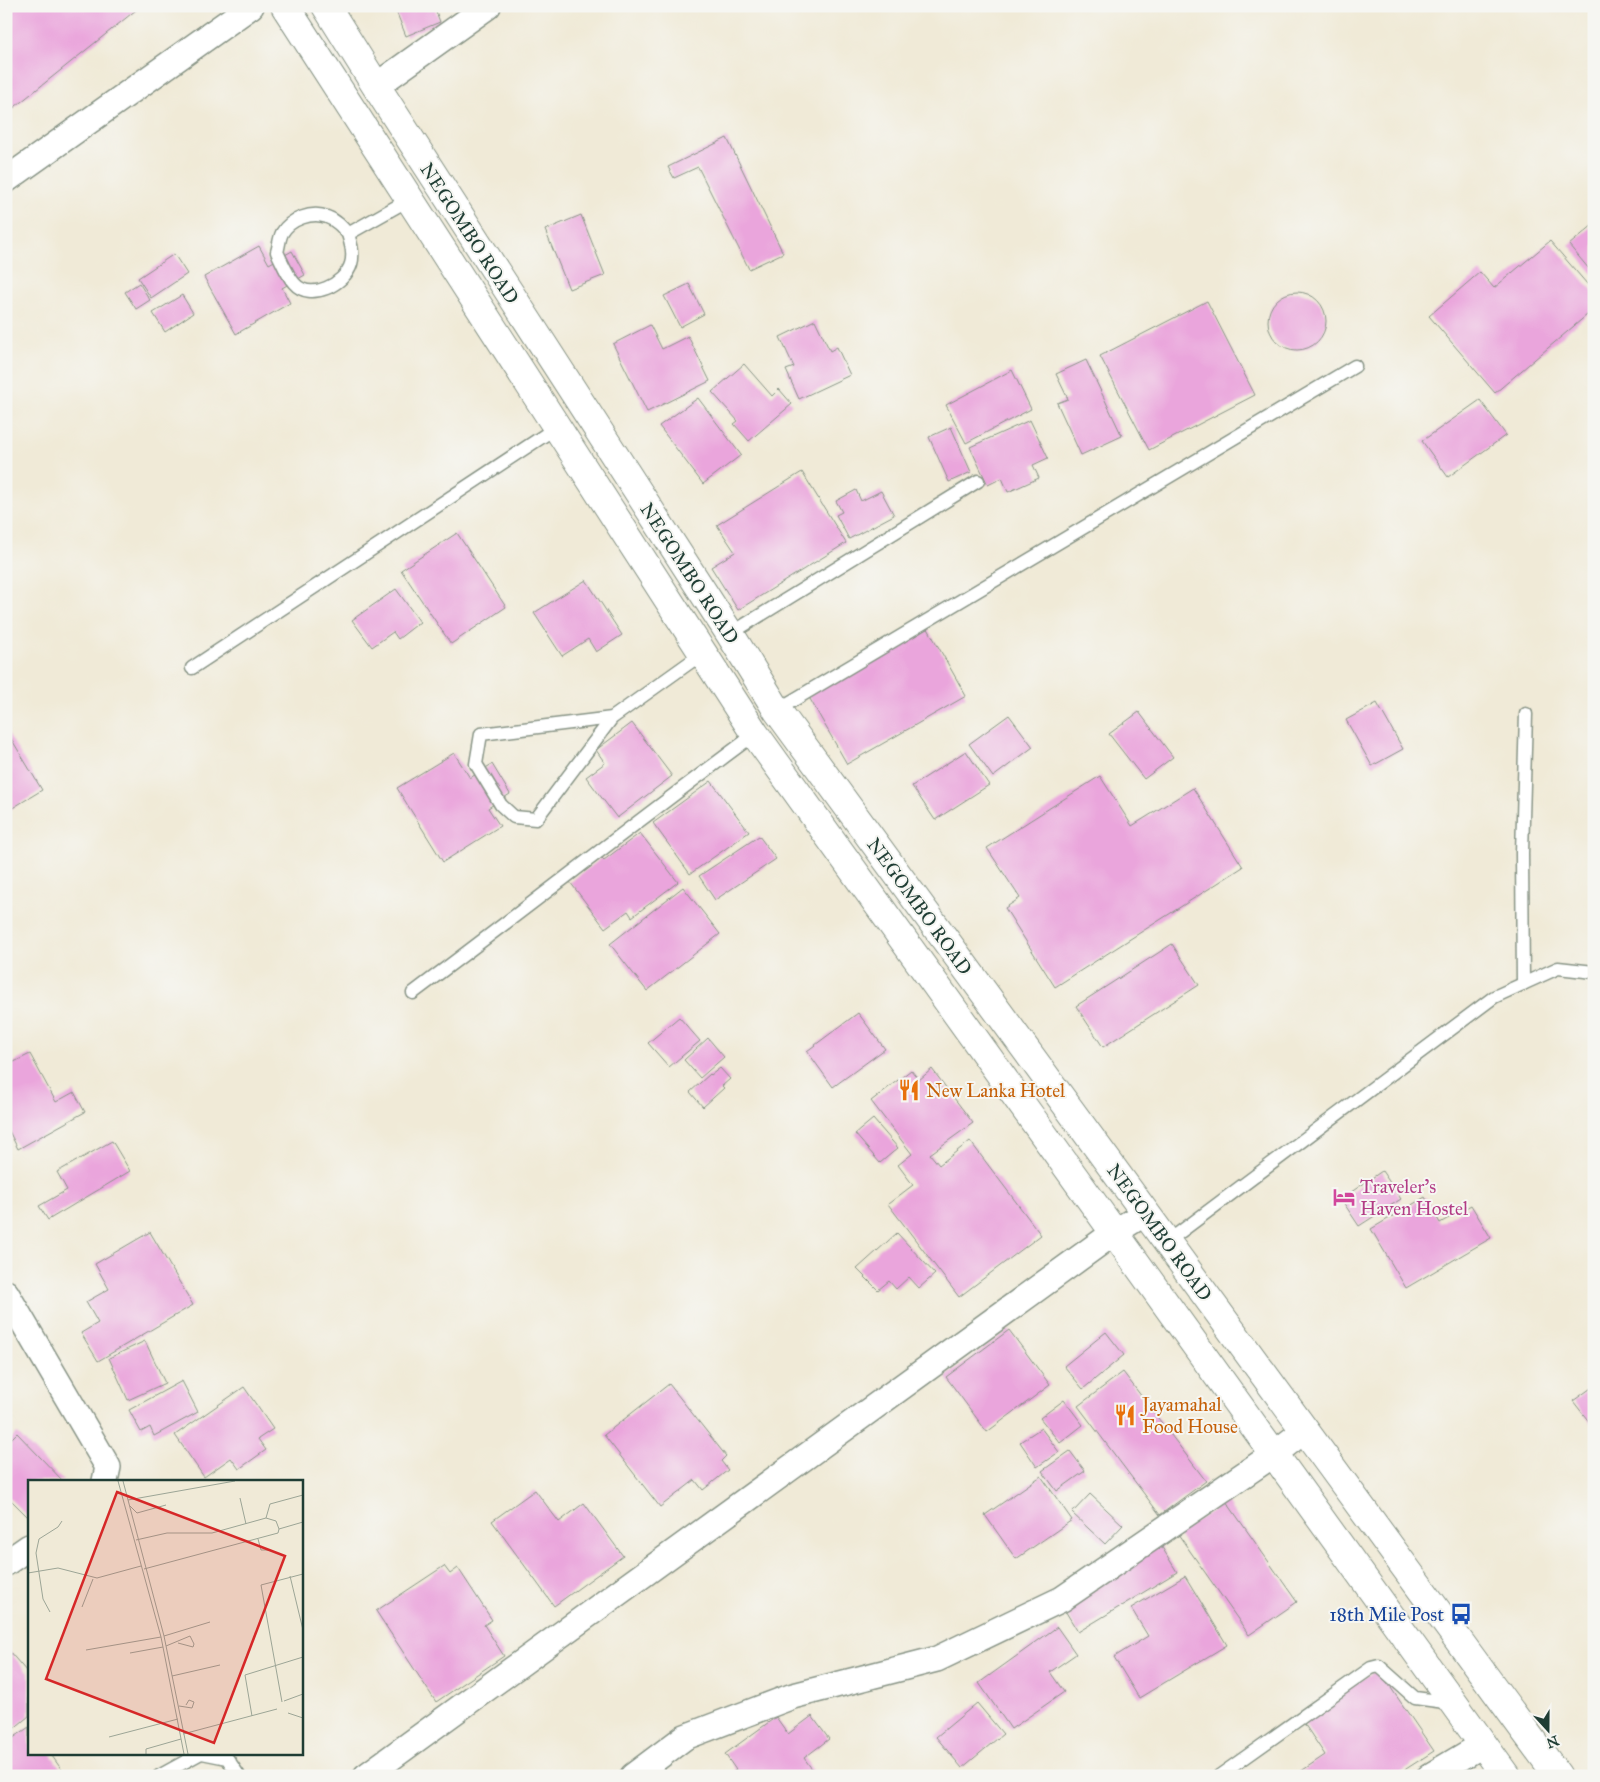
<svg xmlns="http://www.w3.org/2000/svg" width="1600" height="1782" viewBox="0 0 1600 1782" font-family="'IM FELL Great Primer',serif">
<rect width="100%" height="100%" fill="#f6f6f2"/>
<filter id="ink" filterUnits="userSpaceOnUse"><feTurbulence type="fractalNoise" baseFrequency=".02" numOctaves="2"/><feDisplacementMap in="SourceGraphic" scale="10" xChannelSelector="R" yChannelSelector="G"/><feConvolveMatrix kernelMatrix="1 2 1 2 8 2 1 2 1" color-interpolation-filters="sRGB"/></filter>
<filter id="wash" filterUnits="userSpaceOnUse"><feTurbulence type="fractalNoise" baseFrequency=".0096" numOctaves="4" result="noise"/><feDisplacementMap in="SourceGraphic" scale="20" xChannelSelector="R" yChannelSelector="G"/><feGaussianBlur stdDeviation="1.12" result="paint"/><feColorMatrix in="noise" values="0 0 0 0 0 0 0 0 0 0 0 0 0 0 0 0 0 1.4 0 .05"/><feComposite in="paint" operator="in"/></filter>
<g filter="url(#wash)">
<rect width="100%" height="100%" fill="#f0ead7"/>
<g id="blocks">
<g fill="#eaa5dc">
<polygon points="16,6 141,6 6,114 6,14"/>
<polygon points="394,6 434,6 440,22 406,36"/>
<polygon points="727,138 783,253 749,269 698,167 674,178 668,167"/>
<polygon points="581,215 605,275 569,289 545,230"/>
<polygon points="1594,224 1594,275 1569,245"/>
<polygon points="1550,241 1594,292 1594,309 1495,393 1429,316 1480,272 1494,288"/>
<polygon points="259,246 269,264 292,251 305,275 282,288 290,303 236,334 204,277"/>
<polygon points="174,254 187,274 151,298 138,278"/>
<polygon points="139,283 150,300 136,309 125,292"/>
<polygon points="689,284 704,314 680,327 664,296"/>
<circle cx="1297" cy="321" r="29"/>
<polygon points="182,295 193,313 165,332 153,313"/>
<polygon points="1207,301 1255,395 1149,450 1100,356"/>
<polygon points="815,320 830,351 837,347 850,375 799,399 786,370 794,367 780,337"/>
<polygon points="650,325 662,349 688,336 710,381 647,412 613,344"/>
<polygon points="1086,360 1122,436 1081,455 1057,403 1068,399 1056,374"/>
<polygon points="744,364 772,396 779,389 792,404 749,441 734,424 738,421 712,392"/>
<polygon points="1012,370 1031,409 966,443 946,405"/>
<polygon points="698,398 741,455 703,484 659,426"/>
<polygon points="1480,400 1506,435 1448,477 1422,441"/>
<polygon points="1030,420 1048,458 1033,465 1039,478 1008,492 1002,478 988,485 970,447"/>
<polygon points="951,427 971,472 949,482 929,437"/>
<polygon points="802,472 846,543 738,610 711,567 735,552 717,525"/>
<polygon points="856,490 861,501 881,491 894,515 849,539 836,515 842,512 836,501"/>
<polygon points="457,533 506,607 451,644 401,570"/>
<polygon points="586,580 622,635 596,652 588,639 562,656 534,613"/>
<polygon points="396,589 420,622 398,639 393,632 372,647 352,620"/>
<polygon points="926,625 966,696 847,764 806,692"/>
<polygon points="1377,703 1403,749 1372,766 1346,720"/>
<polygon points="1139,712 1173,757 1144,779 1109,734"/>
<polygon points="1009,715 1033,747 993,777 969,744"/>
<polygon points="632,723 672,776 617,818 586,777 605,763 596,750"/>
<polygon points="6,730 42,790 6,812"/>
<polygon points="966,751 989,785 935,820 912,786"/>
<polygon points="454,753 470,778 492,764 510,794 488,808 500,826 443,862 397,788"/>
<polygon points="1100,776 1132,826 1193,788 1243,867 1055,987 1005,908 1020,898 987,848"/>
<polygon points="711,781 749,832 690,874 653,823"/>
<polygon points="640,833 678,882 632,917 628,911 605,928 570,882 602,858 604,860"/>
<polygon points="759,836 776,859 715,900 699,876"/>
<polygon points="683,887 720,934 647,991 610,944"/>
<polygon points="1172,944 1199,985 1103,1047 1076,1006"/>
<polygon points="858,1013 885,1049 833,1087 807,1051"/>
<polygon points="679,1017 700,1041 669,1067 648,1043"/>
<polygon points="708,1038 724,1057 700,1078 684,1060"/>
<polygon points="30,1054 56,1102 74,1092 85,1112 18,1149 6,1125 6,1066"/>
<polygon points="720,1068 730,1079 722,1086 724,1088 703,1107 690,1092 710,1074 711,1075"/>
<polygon points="932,1069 973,1123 930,1154 939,1165 970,1141 1041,1235 959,1297 888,1204 913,1185 898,1165 912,1154 871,1101 911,1070 919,1080"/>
<polygon points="873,1119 898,1148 880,1163 855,1134"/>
<polygon points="112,1141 130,1171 48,1220 39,1206 67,1190 57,1172"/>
<polygon points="1382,1171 1401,1199 1359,1226 1341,1199"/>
<polygon points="1425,1197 1440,1223 1471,1205 1491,1238 1406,1288 1371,1229"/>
<polygon points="150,1232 193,1305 98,1361 81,1333 98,1323 86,1302 109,1289 95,1264"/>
<polygon points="897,1233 935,1274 919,1288 909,1277 896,1289 889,1281 878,1290 857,1269"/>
<polygon points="1009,1330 1050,1385 987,1432 946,1377"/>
<polygon points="1106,1332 1124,1355 1083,1389 1064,1366"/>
<polygon points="145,1341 165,1383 128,1400 109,1358"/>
<polygon points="1123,1372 1206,1481 1160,1515 1078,1406"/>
<polygon points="182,1381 198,1412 154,1436 150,1427 141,1432 129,1410"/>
<polygon points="669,1384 726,1456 721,1461 728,1470 703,1490 695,1480 660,1507 604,1435"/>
<polygon points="1594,1386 1594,1428 1573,1401"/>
<polygon points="244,1387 273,1429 258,1439 266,1450 239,1469 231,1458 204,1477 175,1435"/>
<polygon points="1064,1400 1083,1425 1060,1443 1040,1418"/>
<polygon points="1041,1428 1059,1452 1037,1467 1020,1442"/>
<polygon points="17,1433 63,1481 29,1481 29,1518 6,1495 6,1444"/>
<polygon points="1070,1451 1085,1471 1057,1491 1042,1471"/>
<polygon points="1041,1476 1072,1520 1016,1559 985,1515"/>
<polygon points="535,1490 559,1522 584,1503 623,1556 554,1606 492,1521"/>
<polygon points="1090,1494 1123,1525 1105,1544 1072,1513"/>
<polygon points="1226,1501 1297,1602 1249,1635 1178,1534"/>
<polygon points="1160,1544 1177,1572 1078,1632 1061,1604"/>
<polygon points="444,1566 450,1574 458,1568 492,1620 484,1625 504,1656 436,1702 376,1611"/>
<polygon points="1185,1576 1227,1645 1139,1698 1114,1657 1148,1636 1131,1608"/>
<polygon points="1057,1627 1076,1654 1050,1672 1064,1692 1011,1729 979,1683"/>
<polygon points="9,1651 27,1672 29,1671 29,1716 6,1735 6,1653"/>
<polygon points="1378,1669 1434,1751 1395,1776 1294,1776 1325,1755 1301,1719"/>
<polygon points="977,1703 1003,1734 962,1768 936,1737"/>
<polygon points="812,1716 829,1739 804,1758 817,1776 728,1776 736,1770 725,1754 776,1717 788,1734"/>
<polygon points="29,1727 29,1753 50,1753 66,1776 6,1776 6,1743"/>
</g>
</g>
</g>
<g filter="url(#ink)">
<use href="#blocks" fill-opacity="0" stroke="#889486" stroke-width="1"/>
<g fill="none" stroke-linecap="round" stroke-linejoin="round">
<g stroke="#889486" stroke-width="15">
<g id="service">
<path d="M348 234C351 244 354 254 351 264 345 284 310 302 294 283 287 275 282 262 277 252 279 246 279 239 282 233 290 219 312 211 327 217 336 220 342 227 348 234L410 199"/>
<polyline points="730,634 978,481"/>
<polyline points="192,668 557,427"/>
<polyline points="777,710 1355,366"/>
<polyline points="612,718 481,734 476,764 501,805 514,817 536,819 612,718 703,653"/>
<polyline points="1523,984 1522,853 1526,714"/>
<path d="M413 993C528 907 640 819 755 734"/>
<polyline points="1167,1242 1494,997 1558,968 1594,972"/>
<polyline points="202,1753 227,1758 239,1776"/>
<polyline points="159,1776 201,1753"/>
<polyline points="1219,1776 1371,1668 1379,1666 1415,1698 1452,1703"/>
</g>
</g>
<g stroke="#889486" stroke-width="28">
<g id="minor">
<polyline points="376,86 488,6"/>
<polyline points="6,180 251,6"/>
<polyline points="6,1293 108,1467 105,1481"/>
<polyline points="6,1563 29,1547"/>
<polyline points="366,1776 1115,1232 1145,1213"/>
<polyline points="633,1776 685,1737 793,1696 937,1659 1062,1599 1274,1454 1305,1430"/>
<polyline points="1430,1776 1482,1745"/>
</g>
</g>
<g stroke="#889486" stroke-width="30">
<g id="trunk">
<polyline points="285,6 755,734 1506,1776"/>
<polyline points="326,6 376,86 730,634 777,710 1558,1776"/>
</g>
</g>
<use href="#service" stroke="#fff" stroke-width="12"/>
<use href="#minor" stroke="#fff" stroke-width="25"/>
<use href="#trunk" stroke="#fff" stroke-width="28"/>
</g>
</g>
<defs>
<g id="restaurant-bare" transform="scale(1.725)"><path d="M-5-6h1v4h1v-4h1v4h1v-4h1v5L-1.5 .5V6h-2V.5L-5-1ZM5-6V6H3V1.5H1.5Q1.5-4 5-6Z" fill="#e8710a" stroke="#f6f6f2" stroke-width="2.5" paint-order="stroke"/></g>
<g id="hotel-bare" transform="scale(1.725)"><path d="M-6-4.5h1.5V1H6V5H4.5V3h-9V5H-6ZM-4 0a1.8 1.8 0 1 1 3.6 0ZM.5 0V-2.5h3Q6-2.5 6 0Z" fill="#d1479c" stroke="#f6f6f2" stroke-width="2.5" paint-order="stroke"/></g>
<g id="bus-bare" transform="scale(1.725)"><path d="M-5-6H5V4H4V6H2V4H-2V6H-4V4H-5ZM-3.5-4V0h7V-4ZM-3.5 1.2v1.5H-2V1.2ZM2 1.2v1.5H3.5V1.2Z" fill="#1a4fb4" stroke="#f6f6f2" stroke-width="2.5" paint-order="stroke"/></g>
</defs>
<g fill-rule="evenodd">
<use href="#restaurant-bare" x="909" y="1090"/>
<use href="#hotel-bare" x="1344" y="1197"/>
<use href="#restaurant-bare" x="1125" y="1415"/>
<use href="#bus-bare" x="1461" y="1614"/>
</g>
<g text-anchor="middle" stroke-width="4" stroke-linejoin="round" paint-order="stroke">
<g font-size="19" fill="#1f3d34" stroke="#f6f6f2">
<text transform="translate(470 233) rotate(57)" y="7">NEGOMBO ROAD</text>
<text transform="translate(690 573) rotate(57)" y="7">NEGOMBO ROAD</text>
<text transform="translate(920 906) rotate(54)" y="7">NEGOMBO ROAD</text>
<text transform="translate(1160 1232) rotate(54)" y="7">NEGOMBO ROAD</text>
</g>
<g font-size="19" fill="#c56008" stroke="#f6f6f2" text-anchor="start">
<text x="926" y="1097">New Lanka Hotel</text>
<text x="1142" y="1411">Jayamahal<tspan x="1142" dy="22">Food House</tspan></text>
</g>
<g font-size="19" fill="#b23c85" stroke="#f6f6f2" text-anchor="start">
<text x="1360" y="1193">Traveler's<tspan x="1360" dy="22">Haven Hostel</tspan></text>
</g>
<g font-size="19" fill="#164399" stroke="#f6f6f2" text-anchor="end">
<text x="1444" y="1621">18th Mile Post</text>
</g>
</g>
<g transform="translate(28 1480)">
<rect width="275" height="275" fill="#f0ead7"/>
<path fill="none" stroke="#9ca596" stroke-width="1" d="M90 1 133 157 156 274M95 1 136 156 160 274M212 18 218 44M100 20 207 1M102 26 109 33 138 25M238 38 248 41 251 49M230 59 233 70H242M108 60 139 53H184L238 38 242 24 275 15M116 89 250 53 251 49 275 42M0 93 30 88 69 98 113 86M262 96 275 150M54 127 65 99M22 132 15 119 8 73 11 59 30 47 34 41M136 156 182 142M138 166 162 156 166 164 165 167 150 163M58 170 133 157M102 173 135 167M144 196 192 185M256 221 275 214M254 222 233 105 275 94M151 226 164 228 166 222 161 220 158 225M260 233 275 238M224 236 217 195 275 177M155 254 249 229M81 257 150 239M118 274V269L153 259"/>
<path fill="#d62828" fill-opacity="0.15" stroke="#d62828" stroke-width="2.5" d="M89 12 257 76 186 263 18 199Z"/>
<rect width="275" height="275" fill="none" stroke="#1f3d34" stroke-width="2.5"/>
</g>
<rect width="1600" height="1782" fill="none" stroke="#f6f6f2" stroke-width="25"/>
<g transform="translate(1548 1730) rotate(159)" stroke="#f6f6f2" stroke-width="4" paint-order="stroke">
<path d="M0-4L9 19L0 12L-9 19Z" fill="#1f3d34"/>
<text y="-8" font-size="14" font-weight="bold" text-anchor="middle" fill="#1f3d34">N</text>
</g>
</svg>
